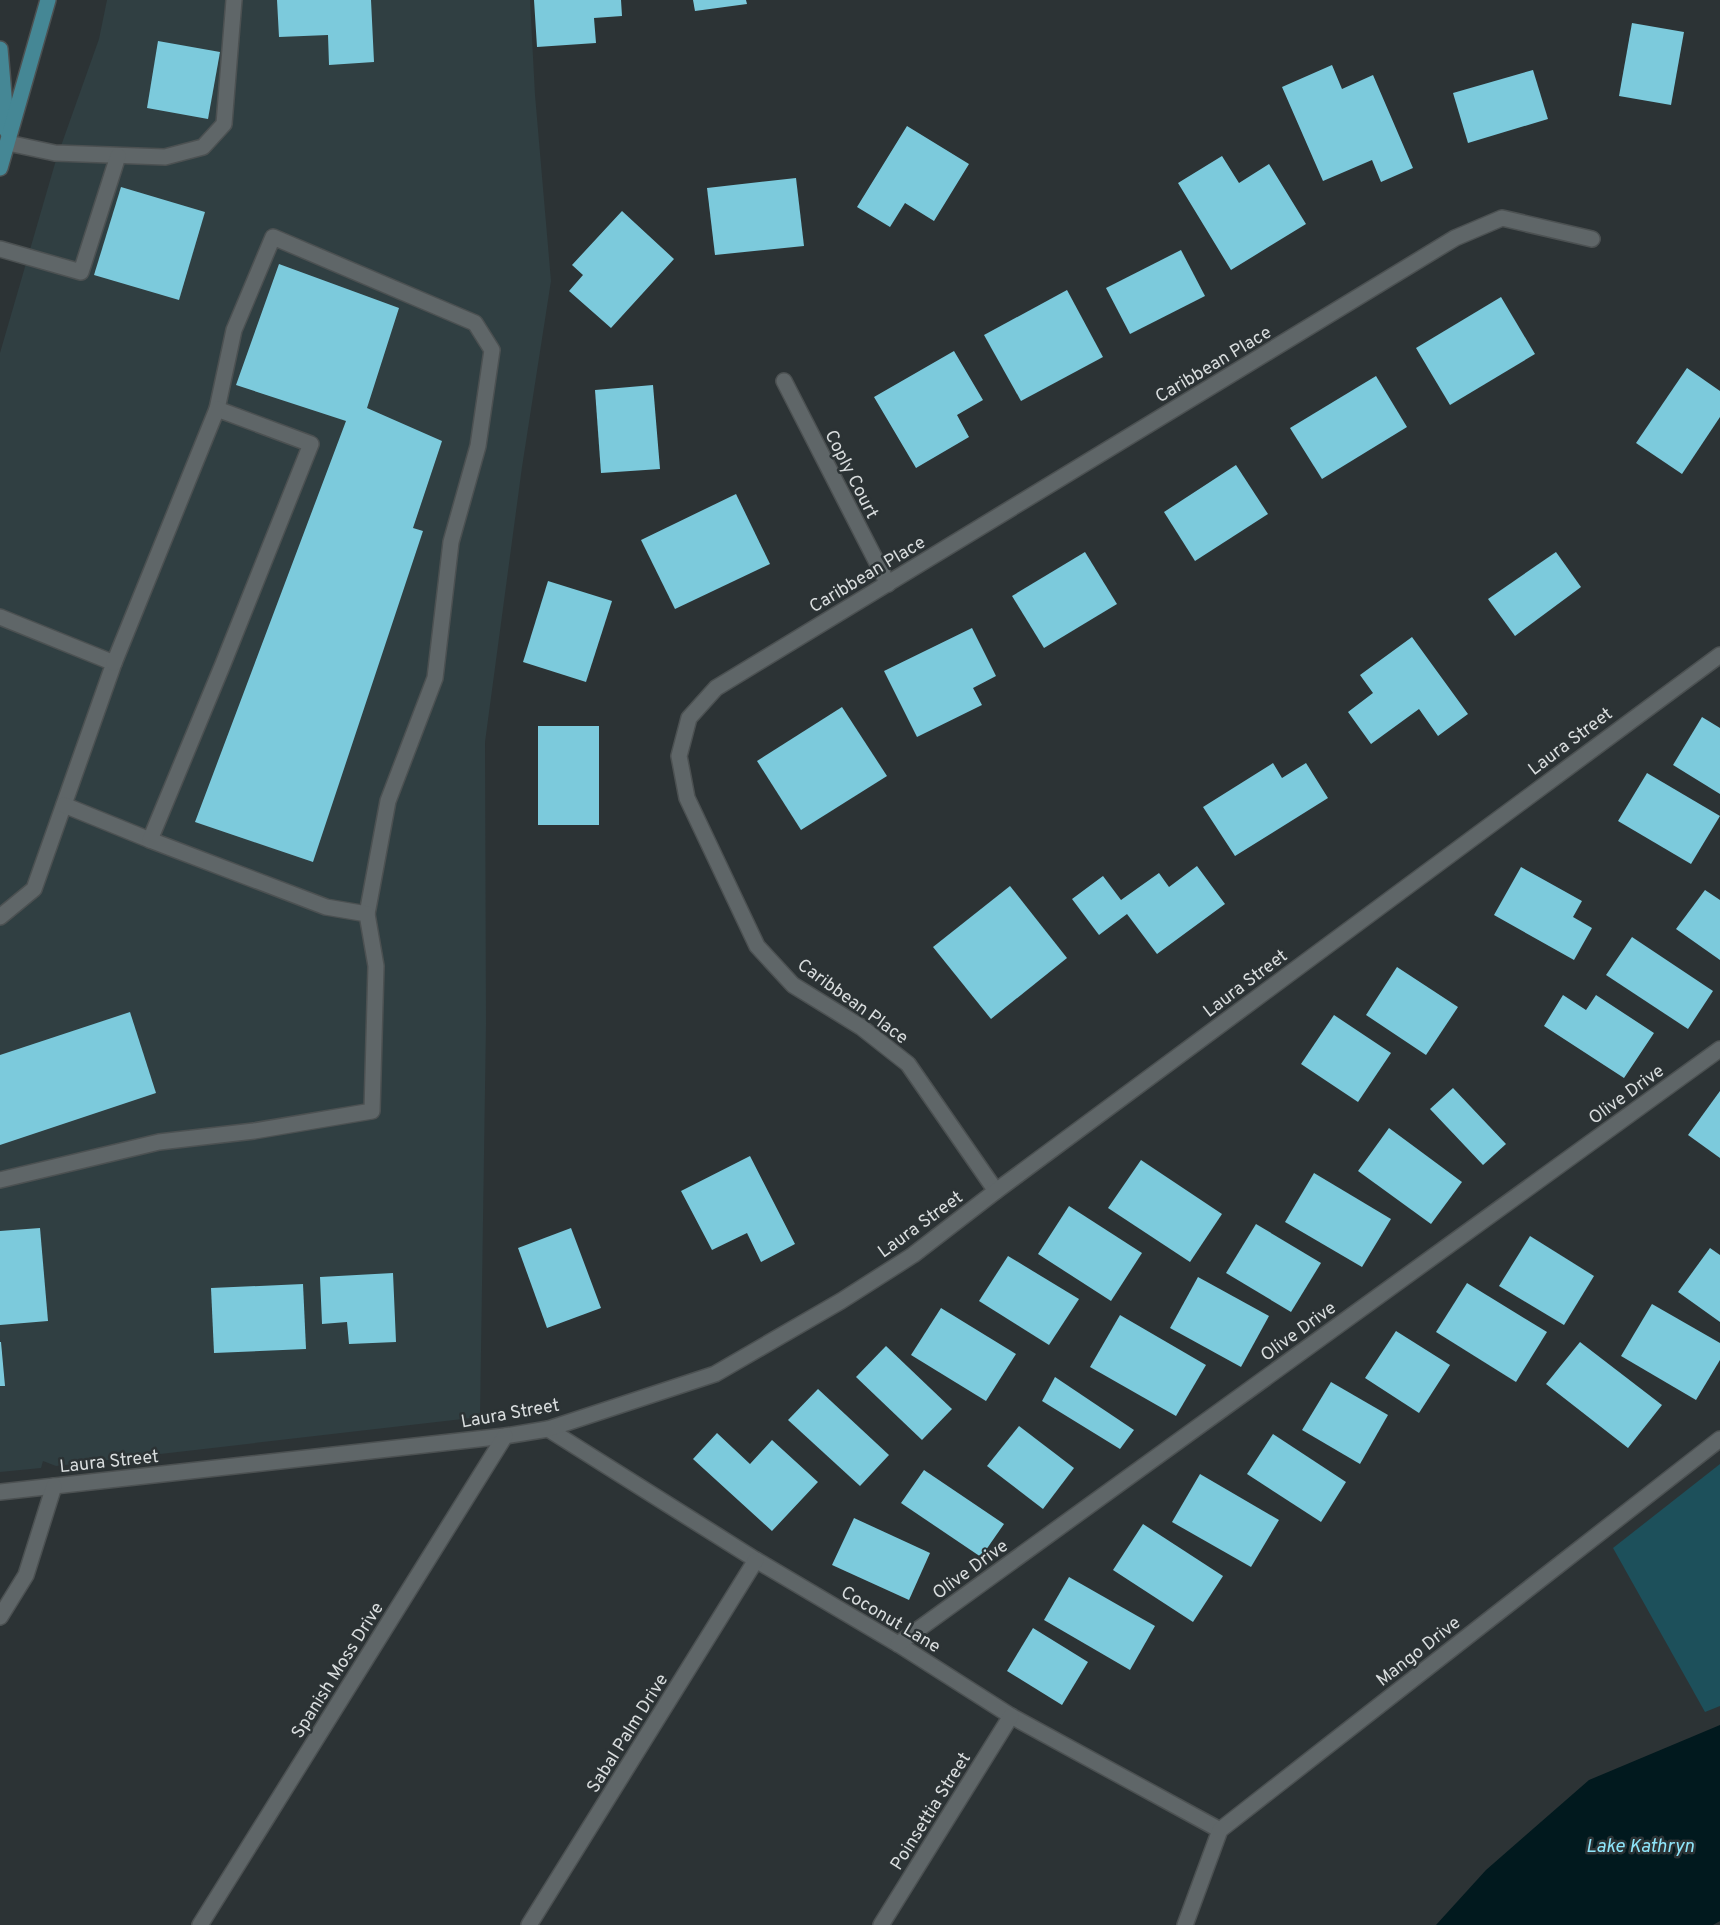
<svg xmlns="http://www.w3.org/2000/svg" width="1720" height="1925" viewBox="0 0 1720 1925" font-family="Overpass,sans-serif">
<rect width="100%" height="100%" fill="#2c3335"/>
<polygon fill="#303f42" points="107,0 530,0 535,95 551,281 522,467 485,742 486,1024 480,1417 56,1466 43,1461 41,1468 0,1472 0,353 56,160 99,39"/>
<polygon fill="#1d505b" points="1720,1464 1720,1706 1705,1712 1613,1548"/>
<polygon fill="#01191e" points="1720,1725 1720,1921 1713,1925 1436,1925 1486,1870 1589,1780"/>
<g fill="#7ccadc">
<polygon points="277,0 371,0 374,62 329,65 328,35 279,37"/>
<polygon points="534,0 621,0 622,16 594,18 596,43 537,47"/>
<polygon points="693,0 746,0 747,4 695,11"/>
<polygon points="1632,23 1684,32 1671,105 1619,96"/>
<polygon points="158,41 220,52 208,119 147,108"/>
<polygon points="1332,65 1342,89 1373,75 1413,168 1381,182 1372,160 1323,181 1282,87"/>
<polygon points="1533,70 1548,119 1468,143 1453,93"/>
<polygon points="907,126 969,164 934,221 905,203 890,227 857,207"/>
<polygon points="1222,156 1239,183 1269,164 1306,224 1231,270 1178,183"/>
<polygon points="796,178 804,246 715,255 707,188"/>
<polygon points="121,187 205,212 179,300 94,275"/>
<polygon points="622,211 674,259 611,328 569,291 583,275 572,265"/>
<polygon points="1181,250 1205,296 1130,334 1106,288"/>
<polygon points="279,264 399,308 367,408 442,441 413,528 423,531 313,862 195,822 346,421 236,385"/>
<polygon points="1067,290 1103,357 1021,401 984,335"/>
<polygon points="1501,297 1535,354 1450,405 1416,348"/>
<polygon points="954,351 983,400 957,415 969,437 916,468 874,397"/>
<polygon points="1687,368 1720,391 1720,417 1682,474 1636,443"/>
<polygon points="1376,376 1407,427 1322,479 1290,428"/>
<polygon points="653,385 660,469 601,473 595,390"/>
<polygon points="1236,465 1268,514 1195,561 1164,512"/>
<polygon points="736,494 770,564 675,609 641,540"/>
<polygon points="1085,552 1117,604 1044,648 1012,596"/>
<polygon points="1556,552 1581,587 1515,636 1488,599"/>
<polygon points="548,581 612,601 586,682 523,662"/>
<polygon points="972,628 996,676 973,688 982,705 917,737 884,671"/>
<polygon points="1412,637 1468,714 1438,736 1419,709 1371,744 1348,712 1373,693 1360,675"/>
<polygon points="842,707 887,776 801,830 757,761"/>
<polygon points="1702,717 1720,728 1720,794 1673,765"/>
<rect x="538" y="726" width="61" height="99"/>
<polygon points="1273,763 1282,778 1306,763 1328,798 1235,856 1203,807"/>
<polygon points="1647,773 1720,816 1691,864 1618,821"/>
<polygon points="1197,866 1225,904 1157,954 1127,914 1099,935 1072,899 1103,876 1121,900 1159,873 1169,887"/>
<polygon points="1521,867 1582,901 1573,917 1592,928 1574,960 1494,915"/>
<polygon points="1010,886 1067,958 991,1019 933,947"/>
<polygon points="1705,890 1720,900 1720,960 1676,929"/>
<polygon points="1632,937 1713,991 1688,1029 1606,975"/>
<polygon points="1397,967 1458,1007 1426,1055 1366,1015"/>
<polygon points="1563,995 1586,1010 1596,995 1654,1033 1624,1078 1544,1026"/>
<polygon points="130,1012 156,1093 0,1145 0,1055"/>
<polygon points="1334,1015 1391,1053 1358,1102 1301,1064"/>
<polygon points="1453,1088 1506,1144 1483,1165 1430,1109"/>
<polygon points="1720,1091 1720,1158 1688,1135"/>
<polygon points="1389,1128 1462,1182 1431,1224 1358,1171"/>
<polygon points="750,1156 795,1244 761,1262 747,1233 712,1250 681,1191"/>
<polygon points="1141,1160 1222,1214 1190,1262 1108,1208"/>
<polygon points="1314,1173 1391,1219 1362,1267 1285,1222"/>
<polygon points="1069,1206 1142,1253 1111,1301 1038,1254"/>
<polygon points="1256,1224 1321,1263 1291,1312 1226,1273"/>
<polygon points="40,1228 48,1321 0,1325 0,1231"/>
<polygon points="571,1228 601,1308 547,1328 518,1248"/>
<polygon points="1530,1236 1594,1276 1564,1325 1499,1286"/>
<polygon points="1710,1248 1720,1255 1720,1322 1678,1292"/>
<polygon points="1008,1256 1079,1299 1049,1345 979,1301"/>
<polygon points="393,1273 396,1342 349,1344 347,1322 322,1324 320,1277"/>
<polygon points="1198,1277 1269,1316 1241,1367 1170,1328"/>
<polygon points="1467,1283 1547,1332 1516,1382 1436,1332"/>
<polygon points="303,1284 306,1349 214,1353 211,1288"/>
<polygon points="1652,1304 1720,1343 1720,1360 1696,1400 1621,1356"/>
<polygon points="941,1308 1016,1354 986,1401 911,1355"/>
<polygon points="1120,1315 1206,1365 1176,1416 1090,1367"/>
<polygon points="1396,1331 1450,1365 1419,1413 1365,1378"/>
<polygon points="0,1342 1,1342 5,1386 0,1386"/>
<polygon points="1580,1342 1662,1405 1628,1448 1546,1384"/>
<polygon points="886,1346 952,1409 922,1440 856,1377"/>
<polygon points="1055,1377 1134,1430 1120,1449 1042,1401"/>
<polygon points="1331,1382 1388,1415 1360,1464 1302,1430"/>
<polygon points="818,1389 889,1455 860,1486 788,1420"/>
<polygon points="1019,1426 1074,1468 1043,1509 987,1466"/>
<polygon points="717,1433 750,1464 772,1440 818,1482 772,1531 693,1459"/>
<polygon points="1273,1434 1346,1482 1321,1522 1247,1474"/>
<polygon points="924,1470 1004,1524 981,1557 901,1503"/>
<polygon points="1200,1474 1279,1520 1251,1567 1172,1522"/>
<polygon points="854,1518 930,1553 909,1600 832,1565"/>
<polygon points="1143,1524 1223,1576 1193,1622 1113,1570"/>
<polygon points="1069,1577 1155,1626 1130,1670 1044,1620"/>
<polygon points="1033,1628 1088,1662 1062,1705 1007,1671"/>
</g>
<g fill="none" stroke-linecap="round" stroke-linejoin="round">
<g stroke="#4c5152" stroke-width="18">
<g id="service">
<polyline points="8,143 55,153 165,157 203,147 224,124 234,0"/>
<polyline points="0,249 81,272 118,156"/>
<polyline points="217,409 234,330 273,237 475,323 492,350 478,446 451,542 435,678 388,801 367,914"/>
<polyline points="0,617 114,663 34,889 0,917"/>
<polyline points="64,805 150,840"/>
<polyline points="0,1180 159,1142 254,1131 372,1111 376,966 367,914 326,907 150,840 223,664 311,444 217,409 114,663"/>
</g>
</g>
<g stroke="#4c5152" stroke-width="18">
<g id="minor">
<polyline points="784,381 888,584"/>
<polyline points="996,1191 908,1064 861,1027 793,985 757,946 687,798 679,756 689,718 716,688 1455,238 1502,218 1592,239"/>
<polyline points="548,1429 756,1560 898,1644 1011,1716 1220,1830"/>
<polyline points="0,1492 505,1436 548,1429 715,1374 841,1301 913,1255 996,1191 1720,655"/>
<polyline points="0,1617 26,1575 54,1486"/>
<polyline points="898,1644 1720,1049"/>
<polyline points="200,1925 505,1436"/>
<polyline points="529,1925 756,1560"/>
<polyline points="881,1925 1011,1716"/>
<polyline points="1185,1925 1220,1830 1720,1439"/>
</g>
</g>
<g stroke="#4c5152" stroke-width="18">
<g id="primary">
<polyline points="0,49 7,131"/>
<polyline points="0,168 48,0"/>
</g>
</g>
<use href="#service" stroke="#5f6668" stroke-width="15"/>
<use href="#minor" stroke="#5f6668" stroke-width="15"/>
<use href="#primary" stroke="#458795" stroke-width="15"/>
</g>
<g text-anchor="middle" stroke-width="5" stroke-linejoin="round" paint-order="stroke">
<g font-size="18" fill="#d9ddde" stroke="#2c3335">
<text transform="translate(1213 364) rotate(-31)" y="6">Caribbean Place</text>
<text transform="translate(852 474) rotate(63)" y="6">Coply Court</text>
<text transform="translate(867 574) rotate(-31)" y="6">Caribbean Place</text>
<text transform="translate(1570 741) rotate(-37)" y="6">Laura Street</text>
<text transform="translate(1245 983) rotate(-37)" y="6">Laura Street</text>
<text transform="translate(853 1001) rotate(36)" y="6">Caribbean Place</text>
<text transform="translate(1626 1094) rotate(-36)" y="6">Olive Drive</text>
<text transform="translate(920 1224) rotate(-36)" y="6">Laura Street</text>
<text transform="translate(1298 1331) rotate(-36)" y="6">Olive Drive</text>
<text transform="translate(510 1413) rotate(-10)" y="6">Laura Street</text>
<text transform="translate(109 1461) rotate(-6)" y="6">Laura Street</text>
<text transform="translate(970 1569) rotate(-36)" y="6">Olive Drive</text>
<text transform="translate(891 1619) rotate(31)" y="6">Coconut Lane</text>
<text transform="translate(1418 1651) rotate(-38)" y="6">Mango Drive</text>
<text transform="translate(337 1670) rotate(-58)" y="6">Spanish Moss Drive</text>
<text transform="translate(627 1733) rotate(-58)" y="6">Sabal Palm Drive</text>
<text transform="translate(930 1811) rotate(-58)" y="6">Poinsettia Street</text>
</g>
<g font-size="19" font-style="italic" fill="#8ee5fa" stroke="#2c3335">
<text x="1640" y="1852">Lake Kathryn</text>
</g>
</g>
</svg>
